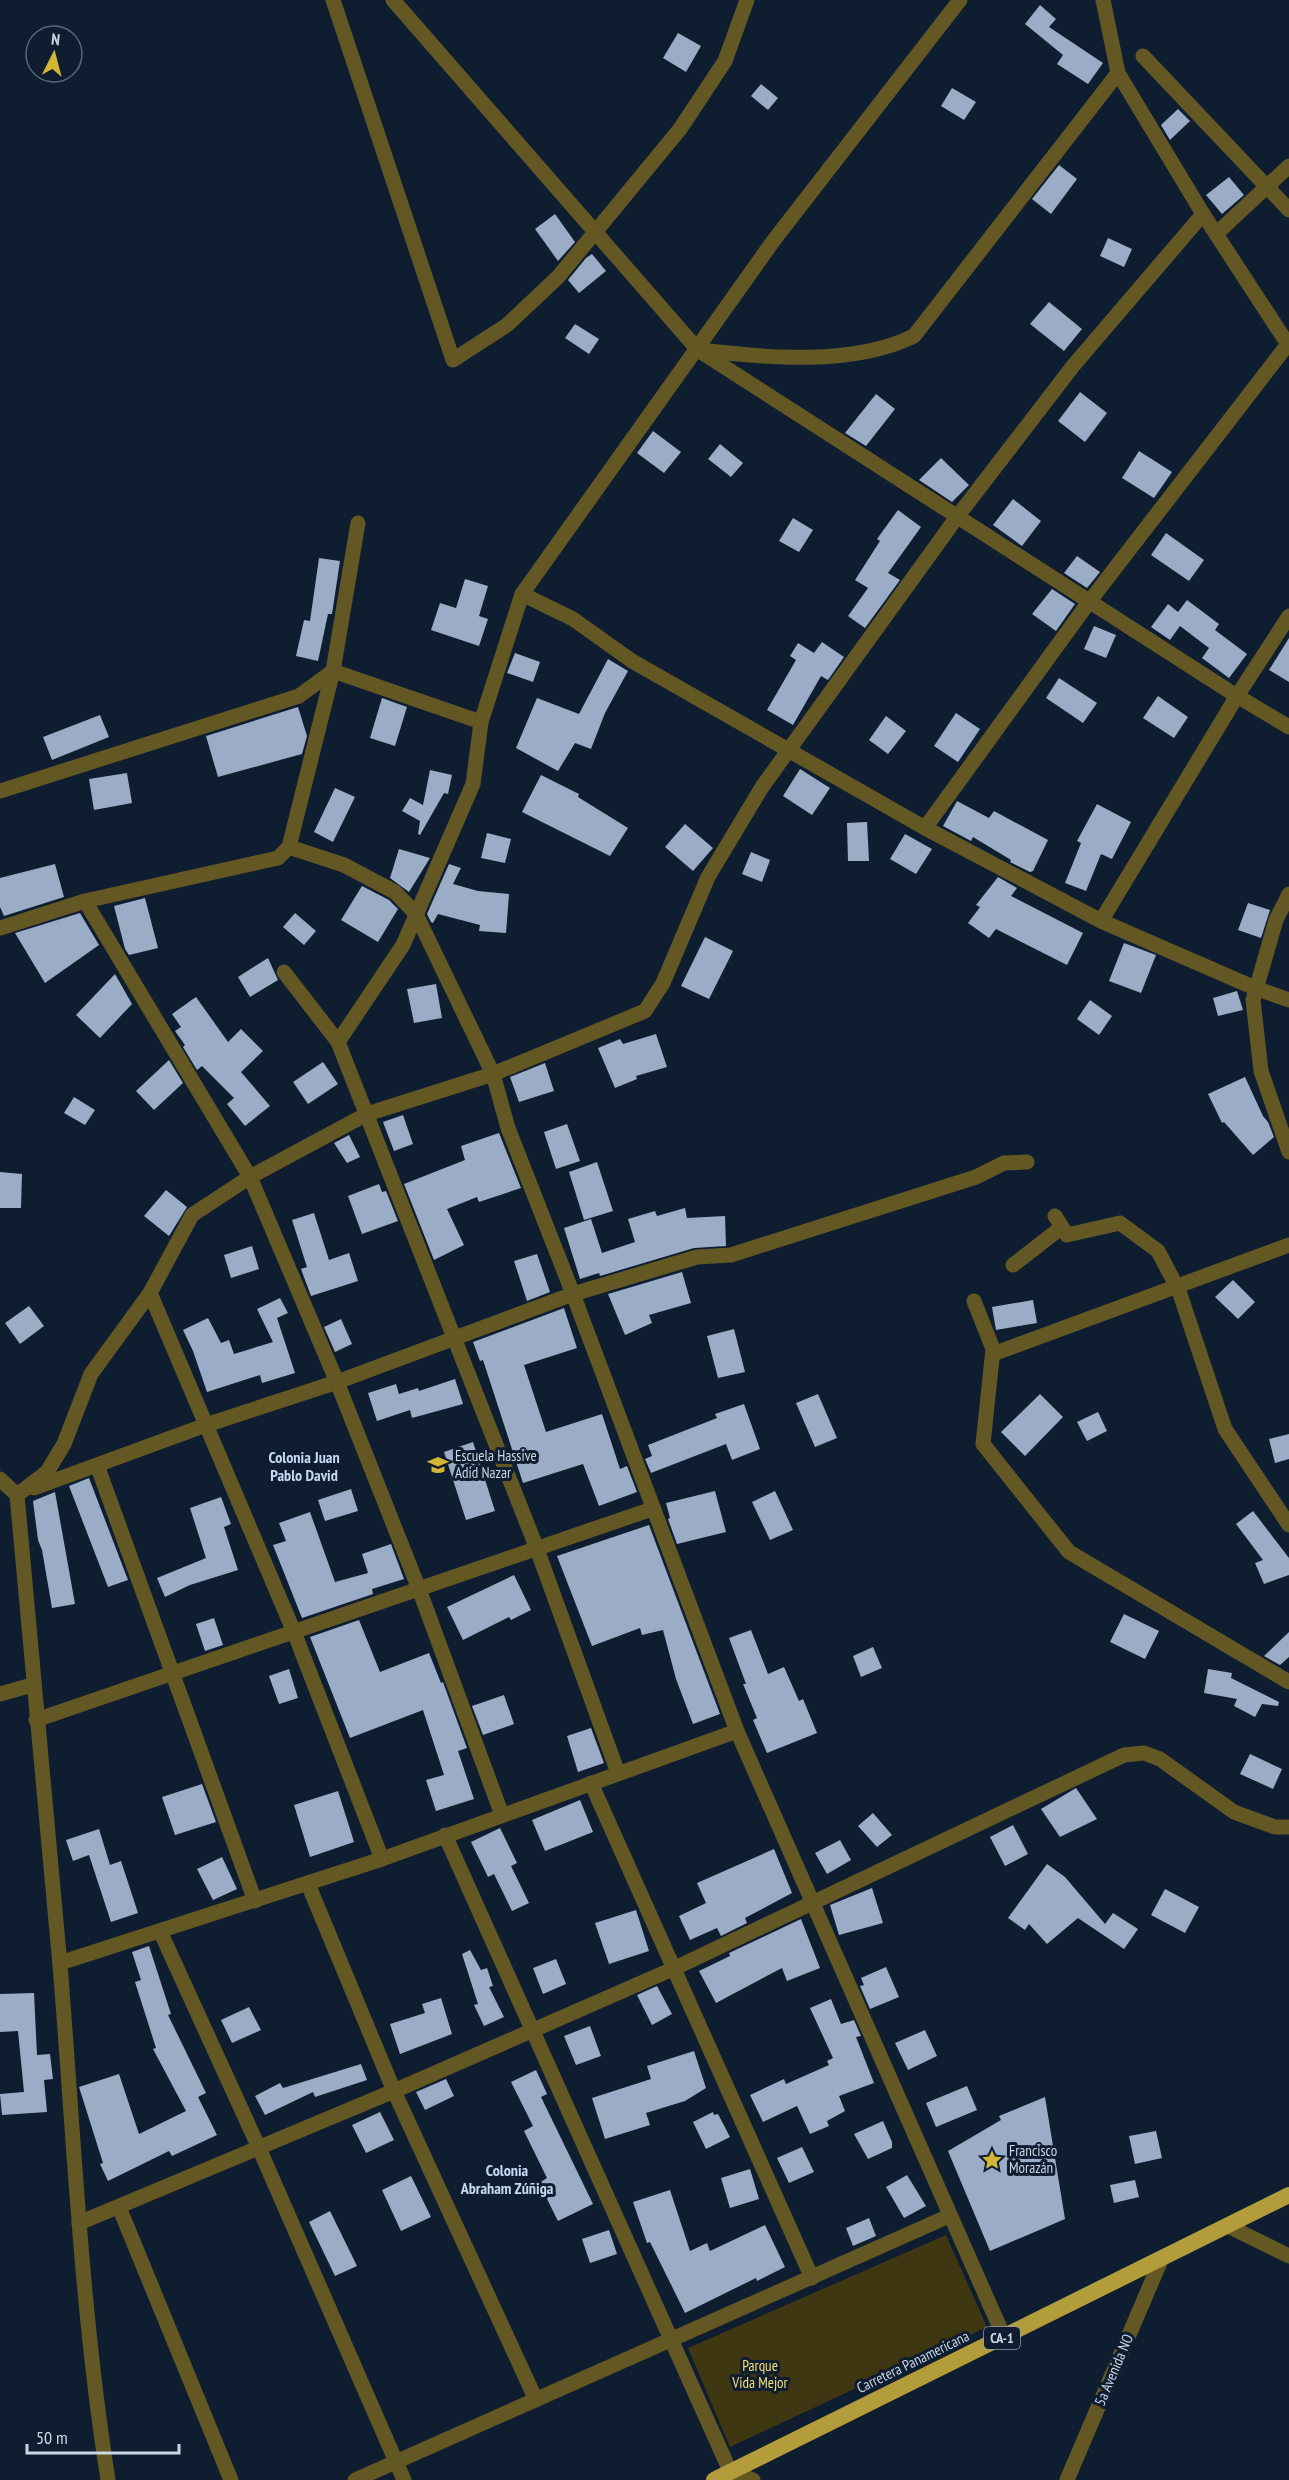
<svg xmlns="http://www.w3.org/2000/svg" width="1289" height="2480" viewBox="0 0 1289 2480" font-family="'PT Sans Narrow',sans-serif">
<rect width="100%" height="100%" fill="#0f1d31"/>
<polygon fill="#3f3612" points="946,2235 987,2327 730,2447 688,2348"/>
<g fill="#9aacc6">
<polygon points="1040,5 1056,19 1049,27 1103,63 1088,84 1057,64 1063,55 1025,24"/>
<polygon points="678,33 701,46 686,72 663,58"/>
<polygon points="761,84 778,98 768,110 751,96"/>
<polygon points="952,88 976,102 964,120 941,106"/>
<polygon points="1178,109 1190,121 1170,140 1161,125"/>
<polygon points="1059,165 1077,179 1051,214 1032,199"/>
<polygon points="1229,177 1244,195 1222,214 1206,195"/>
<polygon points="555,214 575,242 558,261 535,229"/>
<polygon points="1108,238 1132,249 1124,267 1100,256"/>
<polygon points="592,254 606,271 579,293 568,280 586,258"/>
<polygon points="1049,302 1082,329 1064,351 1030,324"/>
<polygon points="575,324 599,339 589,354 565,338"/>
<polygon points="1080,392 1107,413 1085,442 1058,421"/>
<polygon points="876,394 895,409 866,446 845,433"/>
<polygon points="653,431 681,452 664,473 637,453"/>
<polygon points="720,444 743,463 731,477 708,459"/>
<polygon points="1139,451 1172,472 1154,498 1122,478"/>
<polygon points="941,458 969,485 952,502 919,480"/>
<polygon points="1013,499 1041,521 1022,546 993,525"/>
<polygon points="898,510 921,527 888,573 900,580 865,628 848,616 868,588 855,580 880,541 877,539"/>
<polygon points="793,518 813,530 799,552 779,541"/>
<polygon points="1166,533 1204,560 1189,581 1151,555"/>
<polygon points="1077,556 1100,572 1087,588 1064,573"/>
<polygon points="319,558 340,561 332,614 328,614 318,661 296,656 304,620 310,621"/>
<polygon points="465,579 488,586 479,616 488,619 479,646 431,630 440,603 456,608"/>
<polygon points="1052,589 1075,604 1056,631 1032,614"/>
<polygon points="1187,600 1219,624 1215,630 1247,654 1229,678 1202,658 1209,648 1180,626 1170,640 1151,627 1168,604 1178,612"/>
<polygon points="1094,626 1116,635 1106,658 1084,649"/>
<polygon points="1289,638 1289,682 1269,670"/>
<polygon points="822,642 844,657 828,680 821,676 793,725 767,710 796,660 790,656 798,643 814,653"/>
<polygon points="515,653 540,662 533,682 507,673"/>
<polygon points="608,659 628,671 605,713 591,749 575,743 558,771 516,748 537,698 579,714"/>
<polygon points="1059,678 1097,703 1083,723 1046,698"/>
<polygon points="1158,696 1188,717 1174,738 1143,718"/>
<polygon points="382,698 407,707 395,746 370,738"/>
<polygon points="298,707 307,736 302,754 218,777 206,736"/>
<polygon points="956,713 980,729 958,762 934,746"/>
<polygon points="100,715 109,737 52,760 43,737"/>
<polygon points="886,716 906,731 888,754 869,740"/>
<polygon points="800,769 830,788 812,815 783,796"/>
<polygon points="430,770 452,775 448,794 444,793 420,835 418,834 420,821 402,811 410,798 423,805"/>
<polygon points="127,773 132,803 94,810 89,779"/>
<polygon points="541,775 579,794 578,797 628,828 610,856 522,812"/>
<polygon points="335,788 355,797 333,842 314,832"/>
<polygon points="957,801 989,818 994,811 1048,840 1033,871 1030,872 1010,862 1011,860 973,837 971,841 943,826"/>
<polygon points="1097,804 1131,822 1112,859 1101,854 1086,891 1065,883 1081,843 1077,841"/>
<polygon points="867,822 869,861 848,861 847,823"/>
<polygon points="685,824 713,848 693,871 665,847"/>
<polygon points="487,833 511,839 505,863 481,858"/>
<polygon points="905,834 932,849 916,874 890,859"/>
<polygon points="399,849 430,858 409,892 390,878"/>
<polygon points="751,852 770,860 762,882 742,874"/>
<polygon points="55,864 64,897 4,916 0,907 0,878"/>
<polygon points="449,864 461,868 453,884 478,891 509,894 506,933 479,931 480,925 438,914 433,923 431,922 427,914"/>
<polygon points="998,877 1017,888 1011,896 1083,933 1067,965 996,929 989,938 968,923 980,907 976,905"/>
<polygon points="362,886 389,900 398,909 378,942 341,920"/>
<polygon points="145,898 158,948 129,955 125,949 114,906"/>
<polygon points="1248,903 1270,910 1261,938 1238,930"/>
<polygon points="80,913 99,945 45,983 15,933"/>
<polygon points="295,913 316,931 304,945 283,927"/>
<polygon points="705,937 733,951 709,999 681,986"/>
<polygon points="1124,943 1156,955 1141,993 1109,981"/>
<polygon points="268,958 278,980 250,997 238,977"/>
<polygon points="115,974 132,1004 100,1038 76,1015"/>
<polygon points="436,984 442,1018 414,1023 407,989"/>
<polygon points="1237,991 1243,1010 1218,1016 1213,998"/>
<polygon points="196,997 228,1042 241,1029 263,1051 241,1072 270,1106 245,1126 227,1104 234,1098 202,1066 197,1070 183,1047 185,1045 175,1031 181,1027 172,1014"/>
<polygon points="1090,1000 1112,1016 1099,1035 1077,1019"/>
<polygon points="656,1034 667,1067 636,1076 637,1079 615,1088 598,1048 620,1039 623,1044"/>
<polygon points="169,1060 183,1083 154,1110 136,1091"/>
<polygon points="323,1062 338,1084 308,1104 293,1082"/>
<polygon points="545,1063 554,1091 519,1102 510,1077"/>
<polygon points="1245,1077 1263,1116 1268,1122 1274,1137 1253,1155 1224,1122 1222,1123 1208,1094"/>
<polygon points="74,1097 95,1110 85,1125 64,1113"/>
<polygon points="403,1115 413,1144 394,1151 383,1122"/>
<polygon points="567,1124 580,1161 556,1169 544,1132"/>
<polygon points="499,1133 521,1188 479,1202 477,1197 447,1209 464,1245 434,1260 404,1184 465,1160 461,1146"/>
<polygon points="349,1135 360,1157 347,1163 334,1143"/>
<polygon points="597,1162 613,1211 584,1220 569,1172"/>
<polygon points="0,1172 22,1174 21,1208 0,1208"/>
<polygon points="379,1184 382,1192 386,1191 398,1221 362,1234 348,1196"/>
<polygon points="166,1190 187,1207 169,1236 144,1216"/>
<polygon points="685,1208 687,1218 725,1216 726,1246 694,1248 600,1276 599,1273 580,1279 564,1228 591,1219 602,1253 635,1242 628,1219 655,1211 657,1216"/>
<polygon points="314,1213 329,1260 349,1253 358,1281 311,1296 301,1269 307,1267 292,1220"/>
<polygon points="252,1246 259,1269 231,1278 224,1255"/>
<polygon points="537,1254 550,1292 527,1301 514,1261"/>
<polygon points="682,1272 691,1303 649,1315 652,1323 625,1335 608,1294"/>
<polygon points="1233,1280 1255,1302 1238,1319 1215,1297"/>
<polygon points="280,1298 288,1313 277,1318 295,1373 262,1383 260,1375 207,1392 193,1351 183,1330 208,1318 221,1343 229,1340 234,1354 273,1342 257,1309"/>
<polygon points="1033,1300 1037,1323 996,1330 992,1307"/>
<polygon points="29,1306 44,1326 20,1344 5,1323"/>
<polygon points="564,1308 577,1348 524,1365 546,1432 602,1414 620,1469 627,1466 637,1492 599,1506 583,1464 523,1483 483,1360 480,1361 473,1342"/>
<polygon points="341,1319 352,1344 335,1352 324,1327"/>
<polygon points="734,1329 745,1372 718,1378 707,1336"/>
<polygon points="455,1379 463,1404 412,1418 410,1410 377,1421 368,1393 396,1384 399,1394 418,1388 419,1391"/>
<polygon points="818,1394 837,1438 815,1447 796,1403"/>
<polygon points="1040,1394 1063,1417 1025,1456 1001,1432"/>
<polygon points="744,1404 760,1449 732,1460 726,1444 651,1473 645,1459 652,1456 648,1445 717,1418 715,1414"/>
<polygon points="1098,1412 1107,1431 1087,1441 1077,1422"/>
<polygon points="1289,1434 1289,1459 1275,1463 1269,1439"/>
<polygon points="473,1442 495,1511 466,1520 444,1452"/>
<polygon points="89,1478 128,1580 108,1587 69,1486"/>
<polygon points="351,1489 358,1511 325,1521 318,1500"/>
<polygon points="715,1491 726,1532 677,1544 668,1519 670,1518 666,1503"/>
<polygon points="775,1491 793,1530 770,1540 752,1502"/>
<polygon points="55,1492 75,1604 52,1608 42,1550 38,1540 33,1501"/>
<polygon points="221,1497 231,1524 224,1527 238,1570 190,1585 165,1597 157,1578 206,1558 190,1508"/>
<polygon points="1253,1511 1289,1558 1289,1575 1264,1584 1255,1563 1263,1560 1236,1524"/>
<polygon points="310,1512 335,1582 368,1573 362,1554 391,1544 404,1579 372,1589 373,1594 302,1618 273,1545 286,1541 279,1523"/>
<polygon points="649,1525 720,1714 693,1724 676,1679 663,1630 642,1635 640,1628 592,1646 557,1556"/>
<polygon points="514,1575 531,1610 511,1620 509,1617 463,1640 447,1607"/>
<polygon points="1124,1614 1159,1631 1145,1659 1110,1642"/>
<polygon points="214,1618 223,1645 205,1651 196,1624"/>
<polygon points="359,1620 380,1672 429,1653 441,1683 443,1682 467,1748 458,1751 474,1799 436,1811 426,1780 444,1775 423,1710 350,1738 310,1637"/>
<polygon points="751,1630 768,1674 784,1667 799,1701 803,1699 817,1733 767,1753 753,1720 757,1718 743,1684 746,1684 729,1638"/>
<polygon points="1289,1632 1289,1657 1280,1665 1264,1656"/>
<polygon points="873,1647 882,1668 861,1677 853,1656"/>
<polygon points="289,1669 298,1698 279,1704 269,1676"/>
<polygon points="1208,1669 1232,1673 1231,1678 1279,1702 1278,1706 1262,1704 1255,1717 1234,1706 1237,1699 1204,1693"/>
<polygon points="504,1695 514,1724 483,1735 472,1706"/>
<polygon points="591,1728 604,1763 578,1772 567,1736"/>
<polygon points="1250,1754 1282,1769 1273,1789 1240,1774"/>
<polygon points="202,1784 216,1822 175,1835 162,1797"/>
<polygon points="1076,1788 1097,1819 1060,1837 1041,1809"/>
<polygon points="338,1791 354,1842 310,1857 294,1805"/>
<polygon points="580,1800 593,1832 545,1851 532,1820"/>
<polygon points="873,1813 892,1835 877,1847 858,1826"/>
<polygon points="1013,1825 1028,1854 1005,1866 990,1837"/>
<polygon points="500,1828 517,1863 511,1866 529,1903 512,1911 494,1874 488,1877 471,1842"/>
<polygon points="99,1829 110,1865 121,1861 138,1913 111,1922 89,1855 73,1861 66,1840"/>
<polygon points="840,1840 851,1860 827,1874 815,1853"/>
<polygon points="774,1849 792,1893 745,1918 747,1923 721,1936 717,1928 690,1940 679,1916 706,1903 697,1883"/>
<polygon points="222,1857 237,1889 213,1900 197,1869"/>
<polygon points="1047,1864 1065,1877 1105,1924 1113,1913 1138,1929 1124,1949 1078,1918 1047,1944 1029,1924 1025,1930 1008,1918"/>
<polygon points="872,1888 883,1923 839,1935 830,1905"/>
<polygon points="1165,1889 1199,1907 1185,1933 1151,1915"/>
<polygon points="636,1910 649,1951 609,1964 595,1923"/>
<polygon points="801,1919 820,1968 787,1981 782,1968 716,2003 699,1971 730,1956 729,1953"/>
<polygon points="149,1946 171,2014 168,2015 206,2093 198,2097 217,2135 172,2156 169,2151 108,2181 100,2164 103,2163 79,2087 119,2074 139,2134 186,2111 153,2049 156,2048 135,1982 141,1980 132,1952"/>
<polygon points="470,1950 481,1970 487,1968 493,1986 489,1987 504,2017 484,2026 474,2005 478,2004 462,1954"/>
<polygon points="556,1959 566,1984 543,1994 533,1968"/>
<polygon points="886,1967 899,1997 870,2009 860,1986 864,1985 861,1978"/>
<polygon points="657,1986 672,2014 652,2025 637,1995"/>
<polygon points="34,1993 37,2055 50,2054 53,2079 44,2080 47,2112 2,2115 0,2094 24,2092 18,2031 0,2032 0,1994"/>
<polygon points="441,1998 452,2034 400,2054 390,2024 425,2013 422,2004"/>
<polygon points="831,1999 841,2024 854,2020 861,2036 856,2037 874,2083 839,2096 845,2111 827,2121 829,2126 810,2134 797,2106 763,2122 750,2095 784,2079 786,2084 829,2065 827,2061 833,2058 810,2008"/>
<polygon points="249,2007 261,2030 232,2043 221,2020"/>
<polygon points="590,2026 601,2056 576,2065 564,2036"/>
<polygon points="925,2030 937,2056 908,2070 895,2043"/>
<polygon points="694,2051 706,2088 685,2101 646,2113 650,2125 605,2139 592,2098 651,2079 647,2066"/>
<polygon points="361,2064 367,2080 315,2097 313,2092 265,2115 255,2096 280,2083 283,2088"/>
<polygon points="536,2070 547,2094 541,2097 593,2204 558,2221 539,2183 547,2178 524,2131 533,2126 511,2082"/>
<polygon points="446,2079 454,2096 425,2110 416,2092"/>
<polygon points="967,2086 977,2110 936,2127 926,2103"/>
<polygon points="1045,2097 1065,2219 990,2251 948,2151 1001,2120 999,2116"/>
<polygon points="380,2112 394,2140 366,2153 352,2125"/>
<polygon points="713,2112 714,2115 718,2114 730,2137 706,2149 693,2122"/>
<polygon points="883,2121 892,2142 892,2148 868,2159 854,2134"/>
<polygon points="1156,2131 1162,2158 1135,2164 1129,2136"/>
<polygon points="802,2147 814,2172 789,2183 777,2158"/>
<polygon points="750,2169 759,2199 730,2208 721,2178"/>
<polygon points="907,2175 926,2206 904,2218 886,2187"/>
<polygon points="411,2176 431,2217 401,2231 382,2190"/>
<polygon points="1135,2180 1139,2197 1114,2203 1110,2185"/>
<polygon points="670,2190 690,2251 707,2243 710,2251 765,2225 785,2267 757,2281 756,2278 685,2313 650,2242 647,2243 633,2202"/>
<polygon points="330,2211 357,2266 335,2276 309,2222"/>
<polygon points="869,2218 876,2236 853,2246 846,2228"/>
<polygon points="609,2230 617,2254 590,2263 582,2239"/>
</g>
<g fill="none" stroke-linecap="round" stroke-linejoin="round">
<g stroke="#635723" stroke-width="15">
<polyline points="333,0 453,360 507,325 558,277 596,231 680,129 725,61 747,0"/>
<polyline points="393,0 698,350 1232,693 1289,727"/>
<polyline points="1103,0 1118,73 1203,214 1289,346"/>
<polyline points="1143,56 1289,210"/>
<polyline points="1216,234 1289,166"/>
<path d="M701 350C767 358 853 366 914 336L1118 73"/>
<polyline points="358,523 333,671 481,722"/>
<polyline points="522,594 573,619 632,661 925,828 1101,921 1255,988 1289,1000"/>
<polyline points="0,791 299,696 333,671 289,847 278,858 85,901 0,928"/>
<polyline points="925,828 1089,602 1288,344"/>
<polyline points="289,847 344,865 395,892 416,914 493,1074 508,1128 573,1294 737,1731 1004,2337"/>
<polyline points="1289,894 1276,920 1253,1000 1261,1071 1289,1152"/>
<polyline points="85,901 250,1177 337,1382 419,1589 502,1815"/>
<polyline points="1101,921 1237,696 1289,616"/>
<polyline points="284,972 338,1042"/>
<polyline points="1055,1216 1067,1235 1120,1223 1158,1251 1179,1291 1225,1429 1289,1525"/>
<polyline points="1013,1265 1062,1227"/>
<polyline points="150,1293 294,1632 382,1859"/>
<polyline points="974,1301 993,1349 983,1444 1069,1552 1289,1682"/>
<polyline points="993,1354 1289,1245"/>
<polyline points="97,1465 255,1901"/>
<path d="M0 1479 17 1495C30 1652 47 1808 60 1965 74 2137 81 2310 108 2480"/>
<polyline points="34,1488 206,1425 337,1382 573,1294 697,1257 731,1255 976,1177 1004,1163 1027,1162"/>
<polyline points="17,1495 47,1472 64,1444 91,1374 150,1293 192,1215 250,1177 367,1114 493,1074 645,1011 663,983 708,877 762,787 957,517 1073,366 1203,214"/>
<polyline points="0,1694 32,1685"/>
<polyline points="36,1720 652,1509"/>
<polyline points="618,1773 537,1549 338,1042 403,945 473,784 481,722 522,594 774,240 960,0"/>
<polyline points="591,1783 812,2278"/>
<polyline points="445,1835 730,2471 753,2480"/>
<polyline points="308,1884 394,2091 536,2400"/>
<polyline points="160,1931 259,2148 404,2480"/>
<polyline points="60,1963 382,1859 737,1731"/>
<polyline points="119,2207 231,2480"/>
<polyline points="79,2223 394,2091 675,1968 1124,1755 1144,1753 1160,1759 1234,1812 1275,1827 1289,1827"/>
<polyline points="1228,2226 1289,2256"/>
<polyline points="355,2480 949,2216"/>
</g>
<polyline stroke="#635723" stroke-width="15" points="1067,2480 1161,2260"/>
<polyline stroke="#b39c3a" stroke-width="16" points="714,2480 1289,2195"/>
</g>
<defs>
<g id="school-bare" transform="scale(1.62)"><path d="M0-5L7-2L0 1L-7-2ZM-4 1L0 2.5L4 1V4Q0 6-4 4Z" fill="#d3b635" stroke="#0f1d31" stroke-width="2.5" paint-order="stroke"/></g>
<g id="sight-bare" transform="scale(1.62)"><path d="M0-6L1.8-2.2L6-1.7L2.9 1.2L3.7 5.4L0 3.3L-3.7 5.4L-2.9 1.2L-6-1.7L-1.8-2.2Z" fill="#d3b635" stroke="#0f1d31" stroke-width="2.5" paint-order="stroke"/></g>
</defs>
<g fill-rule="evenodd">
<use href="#school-bare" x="438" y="1465"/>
<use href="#sight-bare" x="992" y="2160"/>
</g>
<g text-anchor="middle" stroke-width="6" stroke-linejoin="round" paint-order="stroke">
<rect fill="#0f1d31" stroke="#949eae" stroke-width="1.5" x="984" y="2327" width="36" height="22" rx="4.5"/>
<g font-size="14" font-weight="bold" fill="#cdd6e4">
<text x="1002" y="2343">CA-1</text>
</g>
<g font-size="15" fill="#cdd6e4" stroke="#0f1d31" text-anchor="start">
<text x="455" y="1461">Escuela Hassive<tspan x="455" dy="17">Adid Nazar</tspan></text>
<text x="1009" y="2156">Francisco<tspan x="1009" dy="17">Morazán</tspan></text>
</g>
<g font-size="15" fill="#cdd6e4" stroke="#0f1d31">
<text transform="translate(913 2362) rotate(-26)" y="5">Carretera Panamericana</text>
<text transform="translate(1114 2370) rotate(-67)" y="5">5a Avenida NO</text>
</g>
<g font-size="15" fill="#f9df74" stroke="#0f1d31">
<text x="760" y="2371">Parque<tspan x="760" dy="17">Vida Mejor</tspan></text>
</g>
<g font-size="16" font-weight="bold" fill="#c6d9f4" stroke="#0f1d31">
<text x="304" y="1463">Colonia Juan<tspan x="304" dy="18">Pablo David</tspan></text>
<text x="507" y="2176">Colonia<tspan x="507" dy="18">Abraham Zúñiga</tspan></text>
</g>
</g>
<g transform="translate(54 54) rotate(6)"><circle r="28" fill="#0f1d31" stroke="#5b6779" stroke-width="1.5"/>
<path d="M0-4.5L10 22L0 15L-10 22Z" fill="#d3b635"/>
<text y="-9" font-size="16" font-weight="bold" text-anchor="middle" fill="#cdd6e4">N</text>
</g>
<path d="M27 2444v9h152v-9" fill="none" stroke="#cdd6e4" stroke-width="3"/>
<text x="36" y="2444" font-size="18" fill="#cdd6e4" stroke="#0f1d31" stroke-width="4.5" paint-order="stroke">50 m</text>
</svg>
